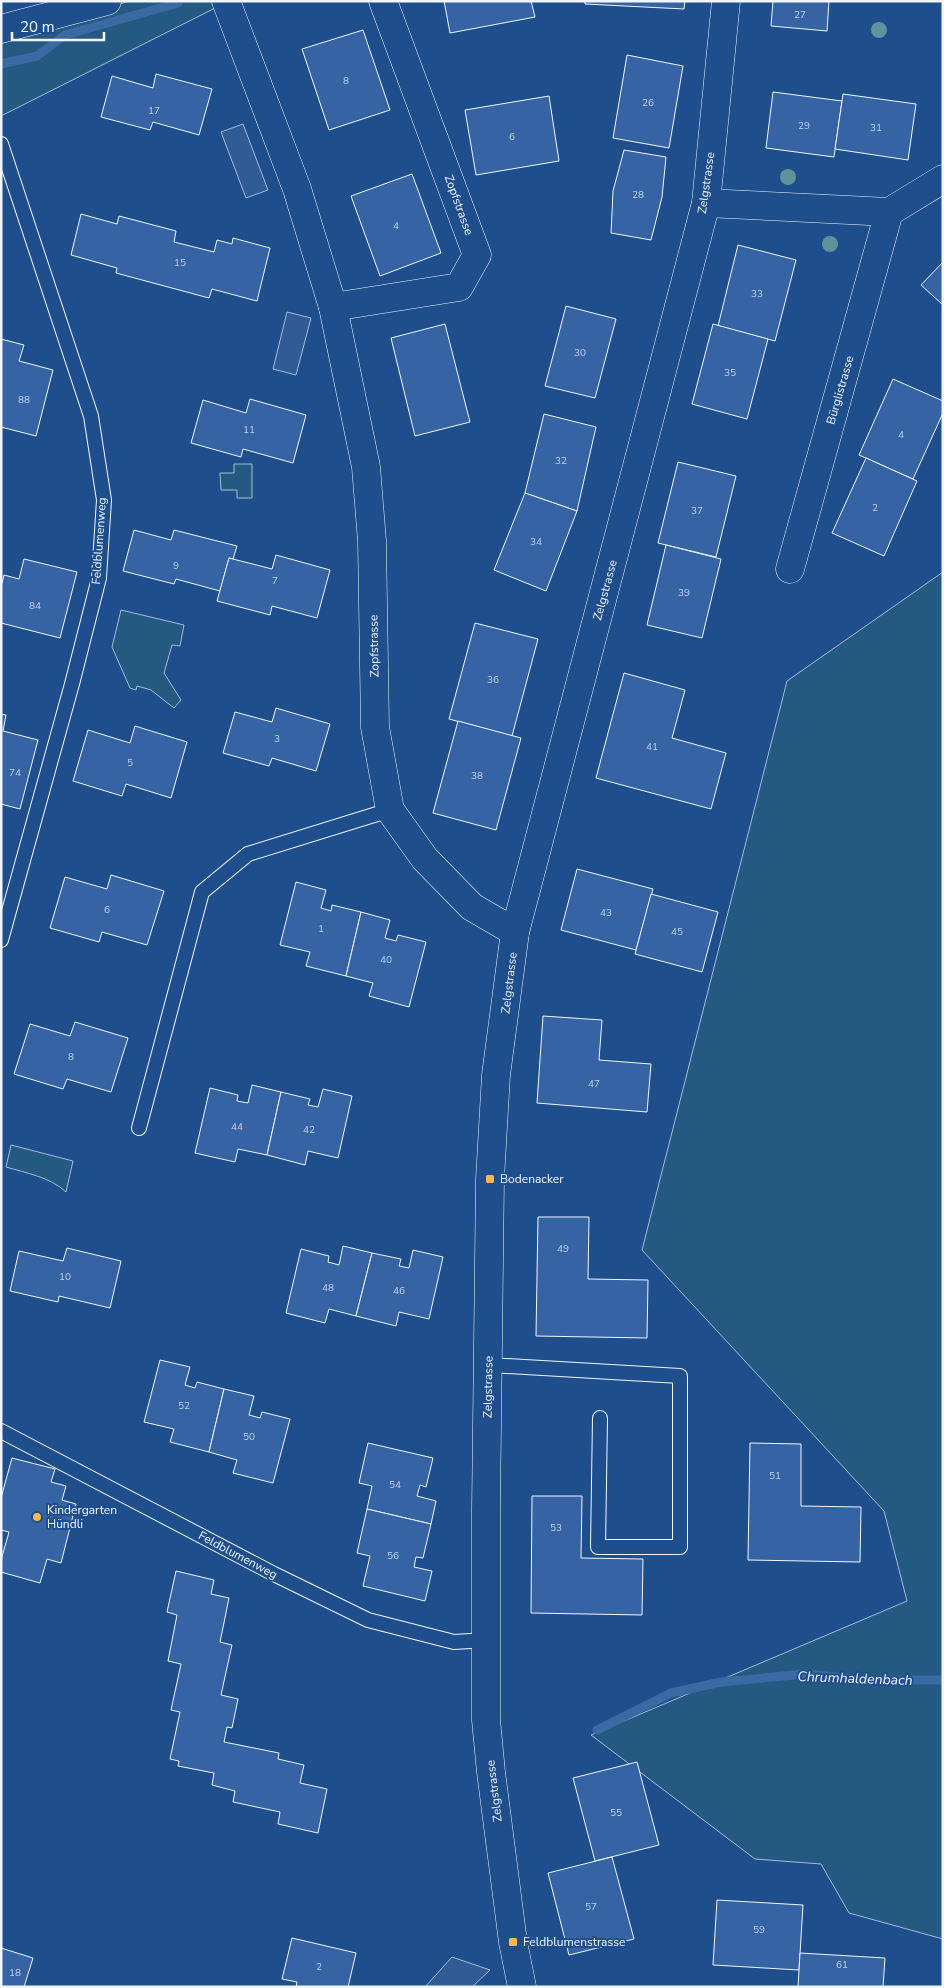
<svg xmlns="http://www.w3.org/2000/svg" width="944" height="1988" viewBox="0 0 944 1988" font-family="'Nunito Sans',sans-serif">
<rect width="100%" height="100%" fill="#1f4e8c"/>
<g fill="#245a82" stroke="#a8bbd7">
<polygon points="129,1 229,1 1,116 1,43"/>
<polygon points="234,464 252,464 252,498 237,498 237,490 221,490 220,473 234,473"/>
<polygon points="943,572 943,1939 849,1913 821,1864 755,1859 591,1735 907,1601 884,1511 642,1250 787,681"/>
<polygon points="121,610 184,625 180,646 172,645 164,673 181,700 174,708 151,690 137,686 136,690 130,688 112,647"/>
<path d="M11 1145 73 1161 66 1192C50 1177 26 1173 6 1167Z"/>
</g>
<g fill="#305b95" stroke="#a8bbd7">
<polygon points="243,124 268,190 246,198 221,132"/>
<polygon points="287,312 311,318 296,375 273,369"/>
<polygon points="452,1957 490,1970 472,1987 425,1987"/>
</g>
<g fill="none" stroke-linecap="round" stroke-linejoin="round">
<g stroke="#3b69a3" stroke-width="9">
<polyline points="1,64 37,56 65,35 178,3"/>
<polyline points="597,1730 671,1693 721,1682 805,1674 866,1680 943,1680"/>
</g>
</g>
<g fill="#3563a3" stroke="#f2f6ff">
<polygon points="444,1 531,1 535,17 450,33"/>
<polygon points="585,1 685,1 684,9 585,4"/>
<polygon points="773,1 829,1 827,31 771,26"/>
<polygon points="363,30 390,110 329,130 302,49"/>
<polygon points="627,55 683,66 669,148 613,138"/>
<polygon points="156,74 212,89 199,135 153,122 150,130 101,117 112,76 153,88"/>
<polygon points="773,92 842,101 834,157 766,148"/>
<polygon points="843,94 916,104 908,160 835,149"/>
<polygon points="549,96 559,161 476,175 465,110"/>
<polygon points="624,150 666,157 662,197 651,240 611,233 613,191"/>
<polygon points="412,174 441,253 380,276 351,196"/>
<polygon points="81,214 117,224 119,216 176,231 174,242 214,252 217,240 232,244 233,238 270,248 257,301 212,289 209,298 116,273 117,268 71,255"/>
<polygon points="738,245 796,260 775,341 718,326"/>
<polygon points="943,262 943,305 921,285"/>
<polygon points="566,306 616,319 595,398 545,386"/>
<polygon points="445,324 470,422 415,436 391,338"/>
<polygon points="713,324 768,339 747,419 692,404"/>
<polygon points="1,339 24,345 19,361 53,370 36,436 1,427"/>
<polygon points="893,379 943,401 943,413 913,479 859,455"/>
<polygon points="250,399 306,415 293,463 243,449 241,457 191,443 203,400 246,413"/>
<polygon points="544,414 596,427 577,511 525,493"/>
<polygon points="866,458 917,481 884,556 832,533"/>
<polygon points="678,462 736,476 716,557 658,543"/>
<polygon points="525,493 577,511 546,591 494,570"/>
<polygon points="134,530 171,540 174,530 237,546 233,559 229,558 220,591 176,579 174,584 123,571"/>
<polygon points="666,545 721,559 702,638 647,625"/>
<polygon points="276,555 330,570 317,618 272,606 270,615 217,601 229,558 272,569"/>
<polygon points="24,559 77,572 60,638 1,623 1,587 4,575 19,579"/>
<polygon points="475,623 538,639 512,736 449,719"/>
<polygon points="624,673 685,690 672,738 726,753 711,809 596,778"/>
<polygon points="276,708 330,724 316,771 272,758 269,766 223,753 235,712 272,722"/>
<polygon points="1,714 6,715 3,731 38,740 20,809 1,804"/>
<polygon points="458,721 521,738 496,830 433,813"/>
<polygon points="135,726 187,742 171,798 126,784 122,796 73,781 88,730 130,743"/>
<polygon points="577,869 653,889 636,950 561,930"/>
<polygon points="111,875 164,891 147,945 102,932 99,942 50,928 65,877 107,889"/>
<polygon points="296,882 326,890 321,908 331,911 332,905 361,912 346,976 306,966 310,952 280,945"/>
<polygon points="651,894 718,912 702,972 635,954"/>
<polygon points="361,912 390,920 385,938 396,941 398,935 426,942 409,1007 369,996 373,983 346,976"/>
<polygon points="543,1016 602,1020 599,1060 651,1064 647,1112 537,1103"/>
<polygon points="75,1022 128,1038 111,1092 67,1079 63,1089 14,1074 30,1024 70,1036"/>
<polygon points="252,1085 281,1092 267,1155 238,1149 235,1162 195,1153 210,1088 238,1095 237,1101 248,1103"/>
<polygon points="323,1089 352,1096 338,1158 308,1151 305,1165 267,1155 281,1092 310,1099 308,1105 318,1107"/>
<polygon points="538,1217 589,1217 588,1279 648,1280 647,1338 536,1336"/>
<polygon points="343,1246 372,1253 356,1316 329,1309 325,1323 286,1313 301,1249 329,1256 328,1262 339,1265"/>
<polygon points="67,1248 121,1261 110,1308 59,1296 58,1302 10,1291 19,1251 63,1261"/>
<polygon points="413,1250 443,1257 429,1319 399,1312 396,1326 356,1316 372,1253 401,1259 399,1266 409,1268"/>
<polygon points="160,1360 190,1367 185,1385 195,1388 197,1382 224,1389 209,1452 170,1442 174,1429 144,1422"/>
<polygon points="224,1389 254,1396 249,1415 260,1418 262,1412 290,1419 273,1483 233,1473 237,1460 209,1452"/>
<polygon points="368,1443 433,1458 426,1487 420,1485 417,1496 436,1501 431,1524 367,1509 372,1486 359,1483"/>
<polygon points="750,1443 801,1444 801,1506 861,1507 860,1562 748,1560"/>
<polygon points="12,1458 55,1469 51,1482 66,1486 62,1500 76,1504 61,1563 47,1559 40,1583 1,1572 1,1560 9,1532 1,1530 1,1498"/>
<polygon points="532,1496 582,1496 581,1558 643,1559 642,1615 531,1613"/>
<polygon points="367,1509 431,1524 423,1558 416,1557 414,1567 432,1571 425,1601 363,1586 370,1556 357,1553"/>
<polygon points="176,1571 214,1580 211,1594 229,1598 220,1642 232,1645 221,1695 238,1699 232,1728 227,1727 224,1742 279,1753 278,1759 304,1765 300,1783 327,1789 318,1833 278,1824 280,1812 233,1802 235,1791 212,1785 214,1773 178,1766 179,1761 170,1759 180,1712 171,1710 181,1664 168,1661 177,1615 167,1612"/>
<polygon points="637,1762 659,1845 595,1861 573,1778"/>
<polygon points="612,1857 634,1939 569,1955 548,1873"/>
<polygon points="717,1900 803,1905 799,1970 713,1965"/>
<polygon points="292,1938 356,1953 348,1987 296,1987 297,1982 282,1979"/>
<polygon points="1,1948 33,1958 24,1987 1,1987"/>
<polygon points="800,1953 885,1958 883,1987 798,1987"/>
</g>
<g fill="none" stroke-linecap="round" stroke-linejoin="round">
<g stroke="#f2f6ff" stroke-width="16">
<g id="service">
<polyline points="1,144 91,416 104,500 99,578 72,684 1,940"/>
<polyline points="139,1128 202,892 248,854 390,810"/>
<polyline points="489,1365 680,1376 680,1547 598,1547 600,1418"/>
<polyline points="1,1431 274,1574 368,1620 454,1642 486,1640"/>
</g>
</g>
<g stroke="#f2f6ff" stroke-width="29">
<g id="minor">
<polyline points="226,1 297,189 333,307 366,467 372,541 375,727 390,810 425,859 472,907 515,932"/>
<polyline points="1,29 107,1"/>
<polyline points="706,203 889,212"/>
<polyline points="333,307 459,287 477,255 383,1"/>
<polyline points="790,569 889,212 943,179"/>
<polyline points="522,1987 513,1942 491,1772 486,1720 486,1508 490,1179 496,1075 515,932 706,203 726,1"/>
</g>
</g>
<use href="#service" stroke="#1f4e8c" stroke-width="14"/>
<use href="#minor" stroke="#1f4e8c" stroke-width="28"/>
</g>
<g fill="#61919a">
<circle cx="879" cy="30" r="8"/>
<circle cx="788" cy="177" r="8"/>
<circle cx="830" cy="244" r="8"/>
</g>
<g fill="#ffb74d" stroke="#1f4e8c" stroke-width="2">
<rect x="485" y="1174" width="10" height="10" rx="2.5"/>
<circle cx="37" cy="1517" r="5"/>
<rect x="508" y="1937" width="10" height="10" rx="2.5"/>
</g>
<g text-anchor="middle" stroke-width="4" stroke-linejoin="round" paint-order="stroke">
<g font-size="10" fill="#c3d1e8">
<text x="800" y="18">27</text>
<text x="346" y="84">8</text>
<text x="648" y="106">26</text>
<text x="154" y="114">17</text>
<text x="804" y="129">29</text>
<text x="876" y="131">31</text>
<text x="512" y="140">6</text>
<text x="638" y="198">28</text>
<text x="396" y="229">4</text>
<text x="180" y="266">15</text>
<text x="757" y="297">33</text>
<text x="580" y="356">30</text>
<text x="730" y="376">35</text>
<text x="24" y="403">88</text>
<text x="249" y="433">11</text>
<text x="901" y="438">4</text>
<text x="561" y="464">32</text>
<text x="875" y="511">2</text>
<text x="697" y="514">37</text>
<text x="536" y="545">34</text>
<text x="176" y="569">9</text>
<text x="275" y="584">7</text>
<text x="684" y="596">39</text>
<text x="35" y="609">84</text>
<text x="493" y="683">36</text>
<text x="277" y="742">3</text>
<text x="652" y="750">41</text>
<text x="130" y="766">5</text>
<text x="15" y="776">74</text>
<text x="477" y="779">38</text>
<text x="107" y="913">6</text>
<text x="606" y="916">43</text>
<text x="321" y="932">1</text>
<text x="677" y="935">45</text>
<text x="386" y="963">40</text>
<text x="71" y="1060">8</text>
<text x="594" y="1087">47</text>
<text x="237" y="1130">44</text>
<text x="309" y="1133">42</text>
<text x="563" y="1252">49</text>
<text x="65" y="1280">10</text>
<text x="328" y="1291">48</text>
<text x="399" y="1294">46</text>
<text x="184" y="1409">52</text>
<text x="249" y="1440">50</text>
<text x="775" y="1479">51</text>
<text x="395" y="1488">54</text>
<text x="556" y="1531">53</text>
<text x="393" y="1559">56</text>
<text x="616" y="1816">55</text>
<text x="591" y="1910">57</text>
<text x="759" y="1933">59</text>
<text x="842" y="1968">61</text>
<text x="319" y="1970">2</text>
<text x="15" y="1976">18</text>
</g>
<g font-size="12" fill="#f2f6ff" stroke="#1f4e8c">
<text transform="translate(706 183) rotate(-82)" y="4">Zelgstrasse</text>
<text transform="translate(459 205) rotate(70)" y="4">Zopfstrasse</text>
<text transform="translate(840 390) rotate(-74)" y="4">Bürglistrasse</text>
<text transform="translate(99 541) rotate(-86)" y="4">Feldblumenweg</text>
<text transform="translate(605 590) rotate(-75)" y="4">Zelgstrasse</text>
<text transform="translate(374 646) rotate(-91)" y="4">Zopfstrasse</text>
<text transform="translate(509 983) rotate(-83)" y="4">Zelgstrasse</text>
<text transform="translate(488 1387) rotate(-89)" y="4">Zelgstrasse</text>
<text transform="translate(238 1555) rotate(28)" y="4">Feldblumenweg</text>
<text transform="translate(494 1791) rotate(-97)" y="4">Zelgstrasse</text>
</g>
<g font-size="12" fill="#f2f6ff" stroke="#1f4e8c" text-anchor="start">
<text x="500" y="1183">Bodenacker</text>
<text x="47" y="1514">Kindergarten<tspan x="47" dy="14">Hündli</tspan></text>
<text x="523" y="1946">Feldblumenstrasse</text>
</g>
<g font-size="14" font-style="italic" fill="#f2f6ff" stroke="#1f4e8c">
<text transform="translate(855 1678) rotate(2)" y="5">Chrumhaldenbach</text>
</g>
</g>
<rect width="944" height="1988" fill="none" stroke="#f2f6ff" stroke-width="5"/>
<path d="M12 32v8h92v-8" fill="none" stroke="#f2f6ff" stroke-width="2.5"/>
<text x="20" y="32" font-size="15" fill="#f2f6ff" stroke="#1f4e8c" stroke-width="4" paint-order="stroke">20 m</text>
</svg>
